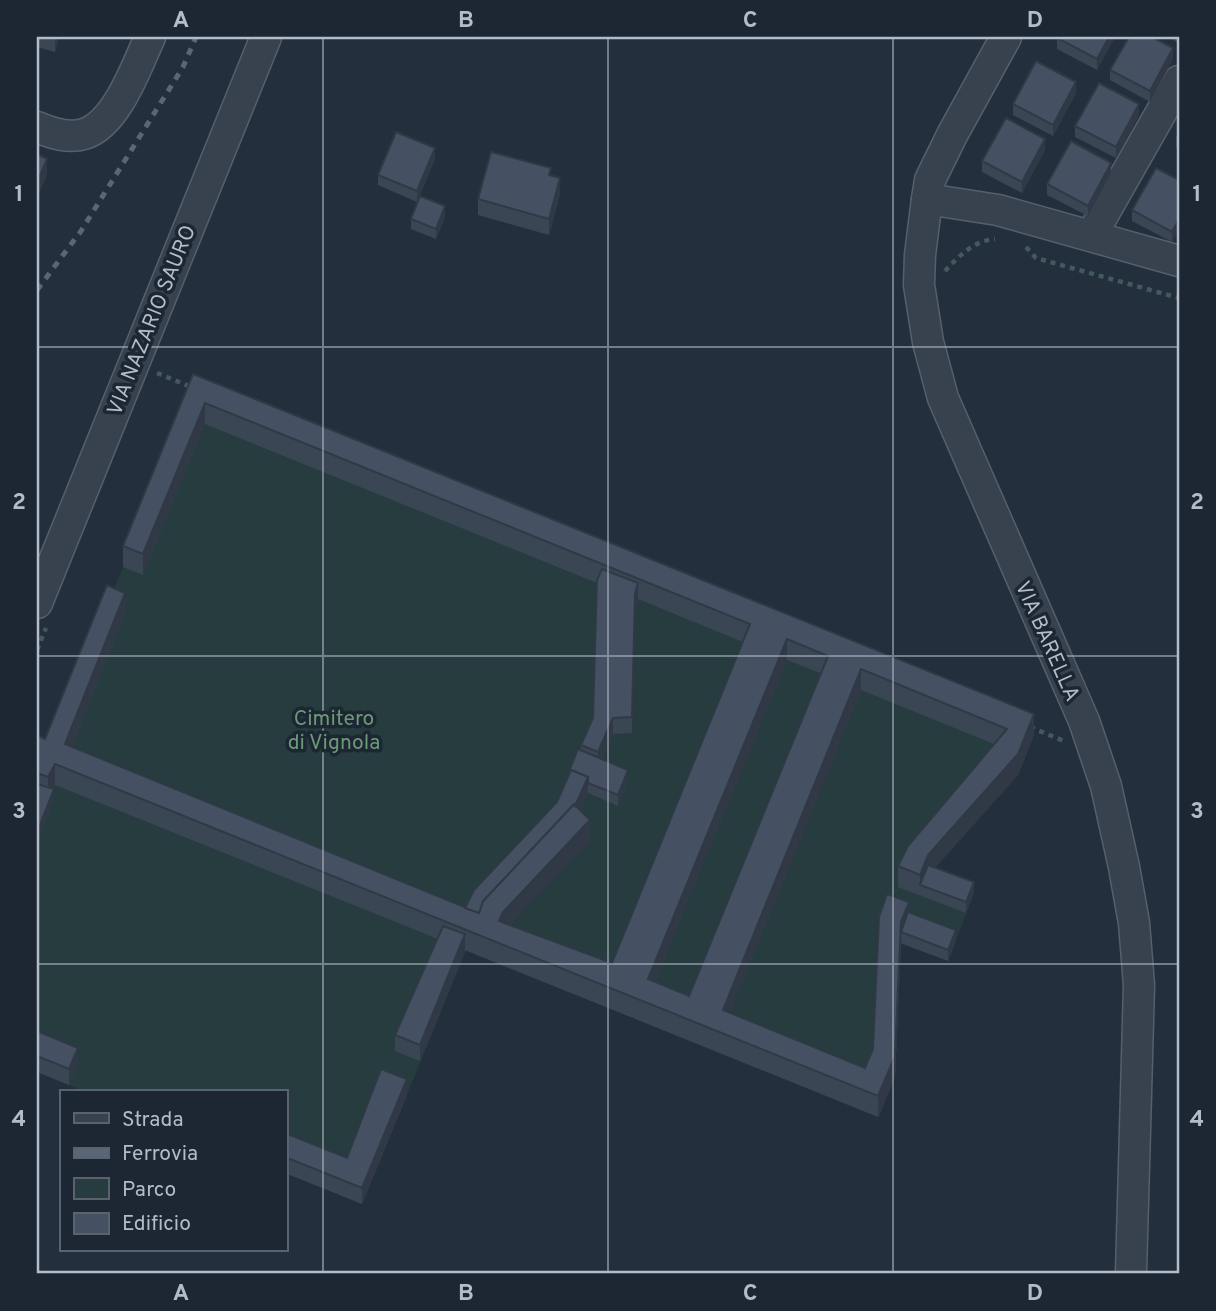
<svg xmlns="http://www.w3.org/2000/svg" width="1216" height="1311" viewBox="0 0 1216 1311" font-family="Overpass,sans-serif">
<rect width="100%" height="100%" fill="#242f3e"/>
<polygon fill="#263c3f" points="193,395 1034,735 1018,775 928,875 974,893 948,961 901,944 895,1077 879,1117 466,951 362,1204 285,1173 285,1092 86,1092 37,1072 37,756 45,759"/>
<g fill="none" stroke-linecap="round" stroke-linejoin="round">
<g stroke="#565f6c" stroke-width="33">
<g id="street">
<polyline points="1006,37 952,135 930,180 927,199 920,255 919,285 928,342 943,398 1084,721 1106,786 1124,867 1134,923 1139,985 1131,1274"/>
<path d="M37 127C51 133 68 139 84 134 117 124 137 65 150 37"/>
<polyline points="927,199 998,210 1179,261"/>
<polyline points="1091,236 1179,81"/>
<polyline points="37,603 266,37"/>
</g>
</g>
<g stroke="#44595c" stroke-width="4.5" stroke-dasharray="5 5" stroke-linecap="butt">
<polyline points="1026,247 1036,258 1179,298"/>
<path d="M945 271C959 256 973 241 995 239"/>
<polyline points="157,373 191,387"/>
<polyline points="37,650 46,628"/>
<polyline points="1030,727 1064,741"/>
</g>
<use href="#street" stroke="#38414e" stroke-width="30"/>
<polyline stroke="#5a6575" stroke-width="5" stroke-dasharray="7 7" stroke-linecap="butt" points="37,290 81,231 183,67 196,37"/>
</g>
<g fill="#3b4654" fill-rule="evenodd">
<polygon points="37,37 59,37 55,52 37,47"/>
<polygon points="1057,37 1115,37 1097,70 1057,49"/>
<polygon points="1167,37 1179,37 1179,43"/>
<polygon points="1173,59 1150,102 1110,80 1110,70"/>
<polygon points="1076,93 1053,136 1013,115 1013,104"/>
<polygon points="1139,115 1116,158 1075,137 1075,126"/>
<polygon points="1179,131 1179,148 1176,147 1176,136"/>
<polygon points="1045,150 1022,193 982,172 982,161"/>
<polygon points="435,159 417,202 378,185 378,175"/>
<polygon points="1111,173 1088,216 1047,195 1047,184"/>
<polygon points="551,176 560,194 549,235 478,215 478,199"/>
<polygon points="1179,180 1179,230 1172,242 1132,221 1132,210"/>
<polygon points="445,217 436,239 411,229 411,219"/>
<path d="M193 374 1034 735 1018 775 935 867 974 893 966 913 898 887V866L994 744 861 690 730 1013 865 1068 873 1049 879 917 909 912 956 941 948 961 901 943 895 1077 878 1117 465 950 420 1061 395 1051V1035L438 939 55 785 53 789 54 800 37 843V735L45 739 125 614 72 747 465 908 557 802 568 777V774L581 750V745L593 718 597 583 205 424 143 575 123 567V546ZM638 599 743 642 612 963 510 925 590 841 580 811 588 793 618 806 628 781 602 759 613 734 632 733 635 609ZM787 660 820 673 689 996 655 982Z"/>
<polygon points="37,1031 78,1064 69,1085 37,1072"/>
<polygon points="407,1095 362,1204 285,1173 285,1133 347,1158"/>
</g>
<g fill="#303945">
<polygon points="55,37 59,37 55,52"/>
<polygon points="1109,37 1115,37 1097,70 1097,59"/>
<polygon points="1173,48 1173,59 1150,102 1150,91"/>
<polygon points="1076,82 1076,93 1053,136 1053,125"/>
<polygon points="1139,104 1139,115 1116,158 1116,147"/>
<polygon points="1045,139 1045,150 1022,193 1022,182"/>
<polygon points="435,148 435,159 417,202 417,191"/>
<polygon points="47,159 47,175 37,199 37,183"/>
<polygon points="1111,163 1111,173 1088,216 1088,206"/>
<polygon points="560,178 560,194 549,235 549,219"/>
<polygon points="445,206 445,217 436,239 436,229"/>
<polygon points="1179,219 1179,230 1172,242 1172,232"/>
<polygon points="205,403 205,424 143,575 143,554"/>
<polygon points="39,433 39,449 37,454 37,438"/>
<polygon points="638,583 638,599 635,609 632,733 635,593"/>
<polygon points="125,593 125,614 65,765 65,744"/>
<polygon points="787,639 787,660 648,1000 648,979"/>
<polygon points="861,669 861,690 723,1031 723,1010"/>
<polygon points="1034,714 1034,735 1018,775 920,885 920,875 928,855"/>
<polygon points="613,718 613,734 598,768 598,752"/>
<polygon points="55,764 55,785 48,798 48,777"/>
<polygon points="628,770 628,781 618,806 618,795"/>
<polygon points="588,777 588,793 574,825 483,922"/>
<polygon points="54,789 54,800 37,843 37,832"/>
<polygon points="590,820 590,841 503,933 499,921 503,912"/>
<polygon points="974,882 974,893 966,913 966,902"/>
<polygon points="909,902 909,923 901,932 895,1077 878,1117 878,1096 901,922"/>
<polygon points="956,930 956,941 948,961 948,950"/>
<polygon points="465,934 465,950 420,1061 420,1045"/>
<polygon points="78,1048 78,1064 69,1085 69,1069"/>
<polygon points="407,1079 407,1095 362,1204 362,1188"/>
</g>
<g fill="#455162" stroke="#303945" stroke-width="2" fill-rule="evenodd">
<polygon points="1057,37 1109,37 1097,59 1057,38"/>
<polygon points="1129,37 1152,37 1173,48 1150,91 1110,70"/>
<polygon points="1036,61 1076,82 1053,125 1013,104"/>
<polygon points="1099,83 1139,104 1116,147 1075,126"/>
<polygon points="1006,118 1045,139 1022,182 982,161"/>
<polygon points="396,132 435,148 417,191 378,175"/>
<polygon points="1071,141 1111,163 1088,206 1047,184"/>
<polygon points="491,152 551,168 549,175 560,178 549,219 478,199"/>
<polygon points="37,154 47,159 37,183"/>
<polygon points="1156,168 1179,180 1179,219 1172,232 1132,210"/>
<polygon points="420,196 445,206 436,229 411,219"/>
<path d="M193 374 1034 714 1018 754 928 855 920 875 898 866 908 846 1007 729 861 669 723 1010 865 1068 873 1049 879 917 887 894 909 902 901 922 895 1056 878 1096 55 764 48 777 37 773V735L45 739 107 585 125 593 65 744 479 913 483 901 574 804 590 820 503 912 499 921 612 963 750 624 205 403 143 554 123 546ZM787 639 828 656 689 996 648 979Z"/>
<polygon points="602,569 638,583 635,593 632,717 613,718 598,752 581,745 593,718 597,580"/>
<polygon points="578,749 628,770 618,795 588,783 588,777 571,770 569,775 568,774"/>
<polygon points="571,770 588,777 575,806 574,804 483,901 479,913 465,908 474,890 557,802"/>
<polygon points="37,784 54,789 37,832"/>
<polygon points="928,865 974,882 966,902 920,885"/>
<polygon points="908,912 956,930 948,950 901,932"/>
<polygon points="443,926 465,934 420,1045 395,1035"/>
<polygon points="37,1031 78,1048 69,1069 37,1056"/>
<polygon points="381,1069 407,1079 362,1188 285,1157 285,1133 347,1158"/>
</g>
<path fill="none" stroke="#b4bcc9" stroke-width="2" stroke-opacity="0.55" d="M323 37V1274M608 37V1274M893 37V1274M37 347H1179M37 656H1179M37 964H1179"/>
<g text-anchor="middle" stroke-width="7" stroke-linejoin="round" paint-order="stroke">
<g font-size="21" fill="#b4bcc9" stroke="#1d2633">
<text transform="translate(151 320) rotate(-68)" y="7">VIA NAZARIO SAURO</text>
<text transform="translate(1048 641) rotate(66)" y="7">VIA BARELLA</text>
</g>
<g font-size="21" fill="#6b9a76" stroke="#1d2633">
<text x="334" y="725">Cimitero<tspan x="334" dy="24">di Vignola</tspan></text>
</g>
</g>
<rect width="1216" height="1311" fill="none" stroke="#1d2633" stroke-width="77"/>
<rect x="60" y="1090" width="228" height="161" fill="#1d2633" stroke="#59626f" stroke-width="2"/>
<rect x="74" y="1113" width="35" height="10" fill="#38414e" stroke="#59626f" stroke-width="2"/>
<text x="122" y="1126" font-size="21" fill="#b4bcc9">Strada</text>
<rect x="74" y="1148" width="35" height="10" fill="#5a6575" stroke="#59626f" stroke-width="2"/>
<text x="122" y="1160" font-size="21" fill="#b4bcc9">Ferrovia</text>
<rect x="74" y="1178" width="35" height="21" fill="#263c3f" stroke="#59626f" stroke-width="2"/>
<text x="122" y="1196" font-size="21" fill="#b4bcc9">Parco</text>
<rect x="74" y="1213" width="35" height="21" fill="#455162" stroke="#59626f" stroke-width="2"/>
<text x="122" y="1230" font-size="21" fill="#b4bcc9">Edificio</text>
<rect x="38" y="38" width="1140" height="1234" fill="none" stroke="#b4bcc9" stroke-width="2.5"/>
<g font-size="23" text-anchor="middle" font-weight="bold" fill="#b4bcc9">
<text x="181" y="27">A</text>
<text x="466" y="27">B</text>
<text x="750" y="27">C</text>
<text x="1035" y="27">D</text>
<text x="19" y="201">1</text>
<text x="1197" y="201">1</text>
<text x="19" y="509">2</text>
<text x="1197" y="509">2</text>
<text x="19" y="818">3</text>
<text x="1197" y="818">3</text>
<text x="19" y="1126">4</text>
<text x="1197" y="1126">4</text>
<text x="181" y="1300">A</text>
<text x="466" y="1300">B</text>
<text x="750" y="1300">C</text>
<text x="1035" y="1300">D</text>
</g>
</svg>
